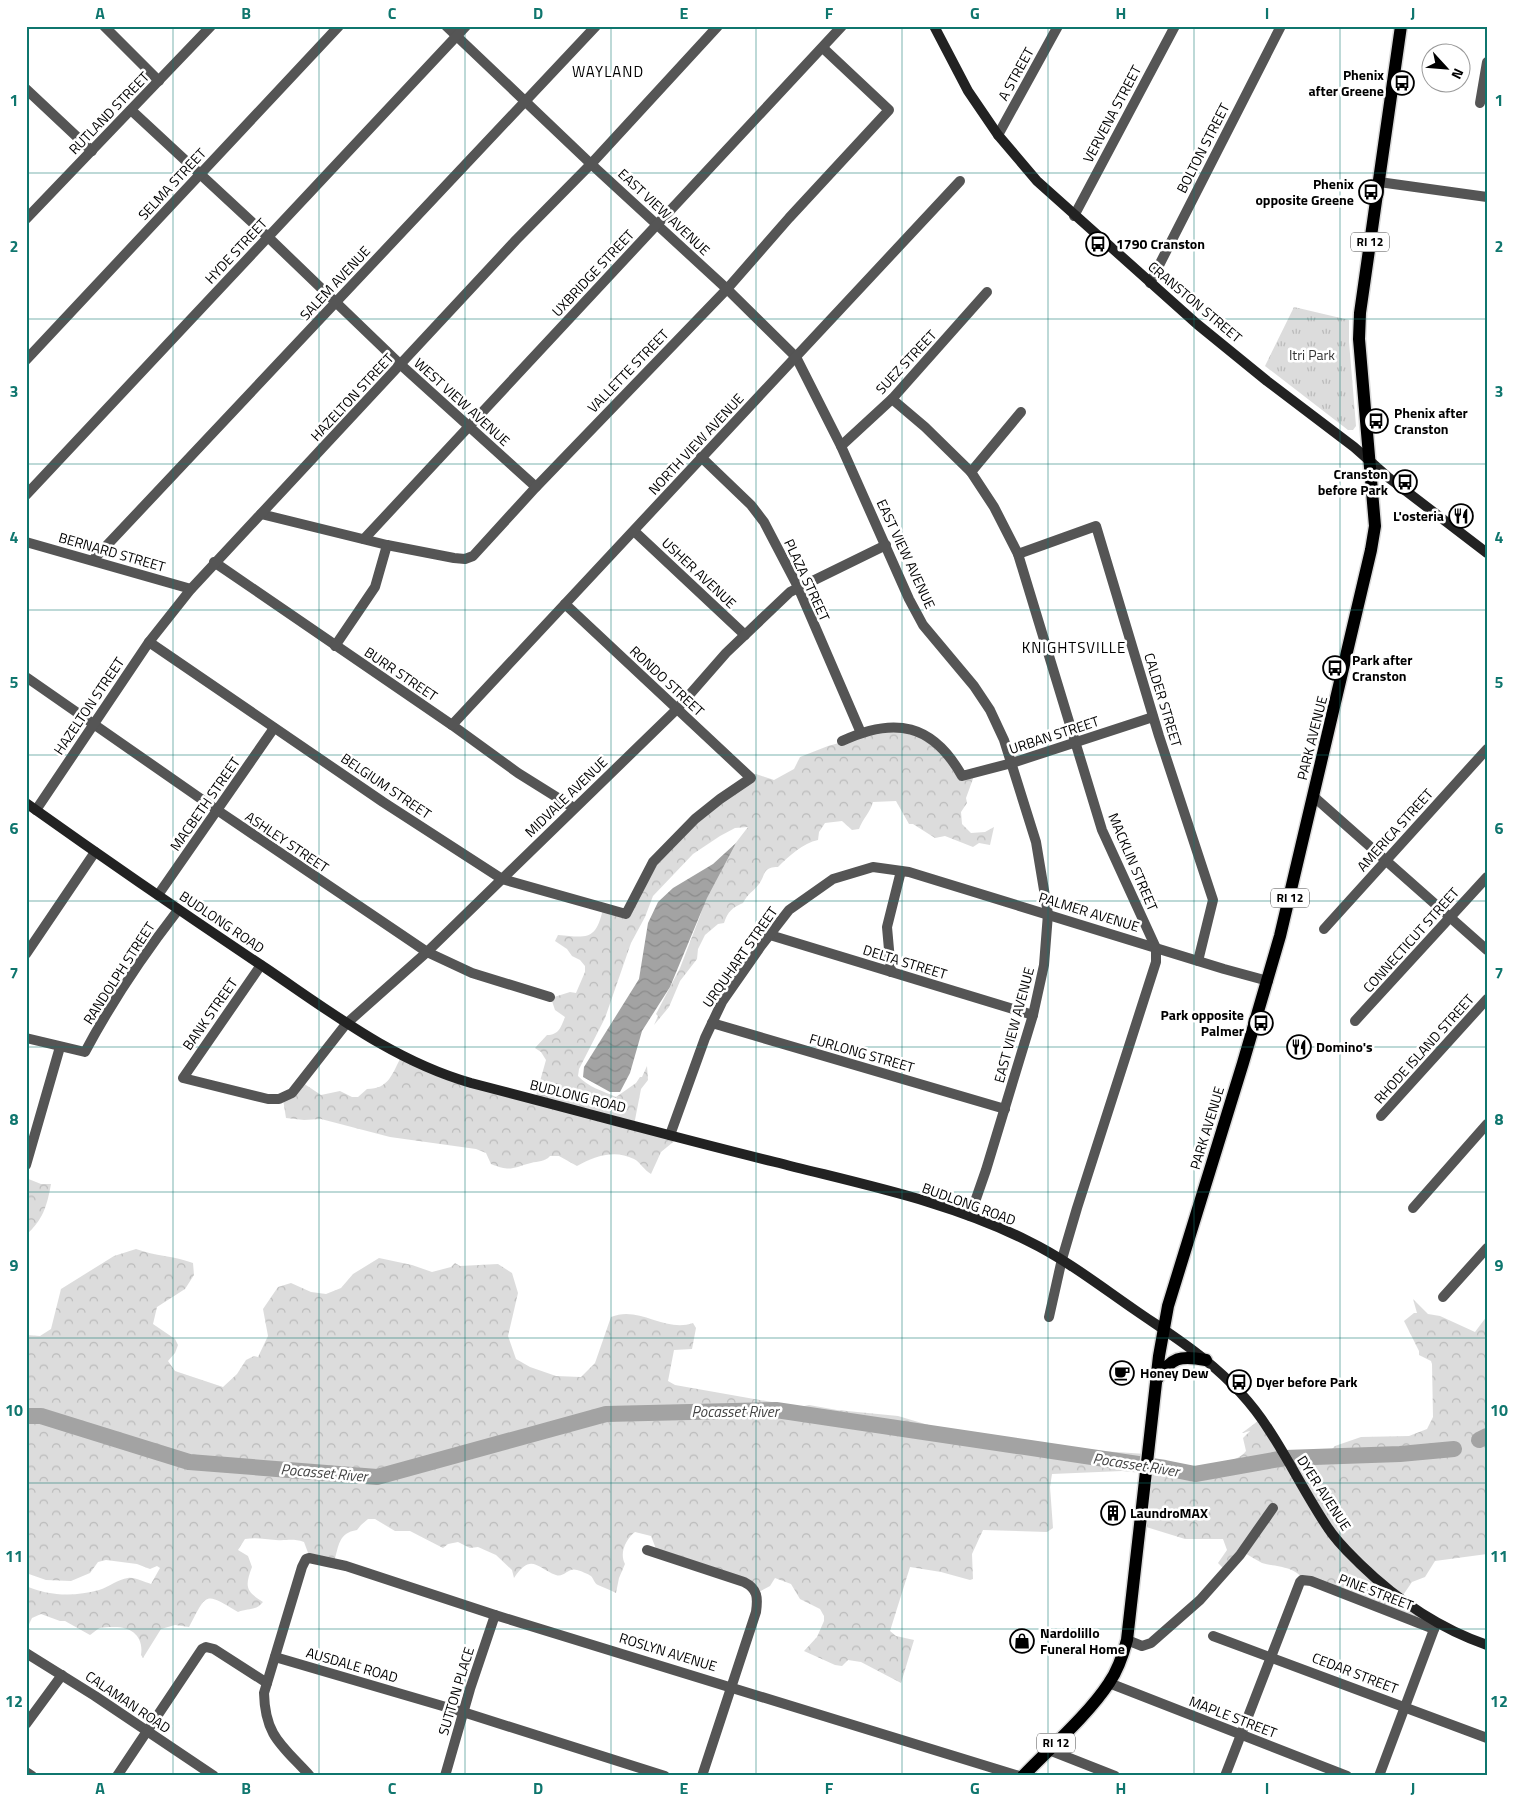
<svg xmlns="http://www.w3.org/2000/svg" width="1513" height="1802" viewBox="0 0 1513 1802" font-family="'Titillium Web',sans-serif">
<defs>
<pattern id="forest-crowns" width="20" height="18" patternUnits="userSpaceOnUse" patternTransform="scale(1.25)"><rect width="20" height="18" fill="#dcdcdc"/><path d="M2 6a3 3 0 1 1 6 0M12 15a3 3 0 1 1 6 0" fill="none" stroke="#bbb"/></pattern>
<pattern id="park-tufts" width="24" height="20" patternUnits="userSpaceOnUse" patternTransform="scale(1.25)"><rect width="24" height="20" fill="#dcdcdc"/><path d="M3 7l-1-3M5 7V3M7 7l1-3M15 17l-1-3M17 17v-4M19 17l1-3" fill="none" stroke="#bbb"/></pattern>
<pattern id="water-waves" width="16" height="10" patternUnits="userSpaceOnUse" patternTransform="scale(1.25)"><rect width="16" height="10" fill="#a3a3a3"/><path d="M0 5q4-4 8 0t8 0" fill="none" stroke="#8b8b8b"/></pattern>
</defs>
<rect width="100%" height="100%" fill="#fff"/>
<g fill="url(#forest-crowns)">
<path d="M897 727 922 733 962 776H974L966 798 967 803 961 812 962 824 971 833 985 832 994 827 990 845 979 843 973 847 945 836 935 838 913 824H909L896 801 873 802C870 813 863 818 859 829L852 830 842 821 825 823 819 832 818 840C803 843 789 856 778 867 762 867 766 875 759 884 753 892 748 893 743 903 732 908 728 911 724 923L718 924 705 935 698 949 697 959 680 981 669 1007 654 1025 658 1016 656 1014 680 968 700 916 711 881 728 853 748 827 735 828 720 836 693 854 653 896 645 917 631 943 605 1018 579 1069 578 1076C588 1087 603 1091 616 1097L636 1083 640 1077H642L647 1066 648 1080 641 1089 634 1125 678 1138 661 1152 651 1174C644 1170 640 1162 634 1159 615 1149 594 1156 577 1166L559 1156H550C545 1162 538 1161 531 1163 512 1168 511 1172 491 1164L486 1153 476 1149 390 1137 321 1119 304 1120 286 1118 283 1099 303 1083 321 1095 340 1091 352 1097H358L367 1089C389 1089 392 1074 401 1057L535 1099 546 1060 541 1052 535 1048 547 1035C559 1035 561 1027 565 1017L555 1010 551 998 570 992 576 993 585 972V966L580 960 572 956 567 949 555 941 558 935C588 938 596 940 603 909L625 914 656 860 751 775 756 774 774 780 794 769 800 757 828 746Z"/>
<path d="M26 1178 41 1184H51C47 1206 43 1220 26 1235Z"/>
<path d="M136 1249C155 1256 174 1256 193 1263L194 1275 185 1289 157 1307 153 1324 175 1339 178 1345 175 1353 168 1361 175 1371 223 1387 237 1374 246 1360 254 1356 258 1357 268 1336 263 1309 278 1287 291 1283 311 1292 326 1294 341 1288 353 1274 379 1258 412 1265 432 1272 451 1267 455 1263 460 1266 498 1264 512 1273 518 1293 508 1336 516 1359 530 1367 556 1376 581 1377 595 1363 611 1317C639 1305 665 1333 693 1323L696 1328 692 1349 674 1350 668 1381 675 1385 800 1407 809 1405 837 1410 898 1416 959 1434 1026 1446 1146 1454 1147 1460 1171 1463 1174 1471 1185 1477C1196 1462 1235 1467 1246 1451L1243 1438 1250 1431 1242 1433 1258 1421 1290 1471 1309 1458 1315 1459 1325 1456 1335 1446 1361 1437 1409 1436 1427 1429 1433 1417 1432 1364 1431 1361 1419 1355V1351L1404 1321 1414 1313H1417L1413 1299 1428 1314 1440 1316 1475 1332 1487 1316V1554L1435 1561 1425 1577 1412 1582 1401 1598 1437 1625 1304 1581C1296 1566 1276 1567 1262 1563 1256 1560 1250 1556 1245 1553L1224 1569 1218 1563 1227 1550 1223 1539H1185L1143 1526 1141 1473 1122 1471 1052 1474 1050 1487 1053 1528 1047 1532 983 1530 972 1554 973 1579 970 1580 941 1572 910 1567 890 1631 896 1636 914 1640 901 1683 861 1662 848 1660 842 1666 835 1665 804 1651 817 1637 824 1621V1616L820 1609 800 1599 791 1584 775 1578 770 1586 757 1593 752 1587 658 1554 651 1536 635 1532C626 1539 619 1553 625 1564L619 1578 616 1593C611 1590 604 1588 598 1585 594 1583 594 1579 591 1576 588 1574 581 1571 577 1570 568 1567 564 1578 556 1575 537 1568 531 1552 514 1578L512 1570 496 1555 478 1547 470 1548 458 1542 448 1544 443 1548 410 1531H395L375 1519H368L361 1525 357 1530C338 1533 339 1546 334 1562L310 1558 304 1542C292 1538 287 1541 276 1540 265 1539 256 1537 245 1539L238 1550 248 1556 252 1567C245 1586 245 1591 263 1602 256 1611 248 1608 238 1612 204 1591 207 1593 189 1627L175 1625 161 1629 143 1658 141 1655C144 1636 131 1626 112 1627 108 1627 103 1627 100 1628 97 1629 93 1633 90 1635L65 1621H60L41 1614 32 1618 26 1630V1586C49 1596 74 1597 99 1590 109 1587 118 1579 128 1578 135 1577 144 1582 151 1584L160 1568 157 1566 150 1569 137 1564 106 1560 98 1562 90 1573 71 1581 46 1580 26 1573V1335L40 1336 51 1329 61 1289 114 1256Z"/>
</g>
<polygon fill="url(#park-tufts)" points="1294,307 1349,320 1349,342 1356,426 1353,430 1348,430 1265,366"/>
<polygon fill="url(#water-waves)" points="736,843 707,898 670,987 642,1031 630,1073 620,1092 610,1092 583,1077 584,1067 639,979 648,923 658,902 673,888 713,864"/>
<g fill="none" stroke-linecap="round" stroke-linejoin="round">
<g stroke="#a3a3a3" stroke-width="16">
<polyline points="26,1416 41,1416 189,1462 377,1477 606,1414 776,1410 1165,1468 1195,1474 1285,1458 1400,1454 1454,1449"/>
<polyline points="1479,1440 1487,1436"/>
</g>
<g stroke="#dbdbdb" stroke-width="15">
<g id="primary">
<path d="M1157 1379C1172 1357 1180 1355 1206 1360"/>
<path d="M1023 1776C1050 1748 1088 1715 1109 1683 1118 1670 1123 1655 1127 1640L1159 1356 1168 1306 1243 1063 1280 936 1371 550 1375 526 1359 339 1360 313 1401 26"/>
</g>
</g>
<g stroke="#555" stroke-width="10">
<polyline points="104,26 159,81"/>
<polyline points="446,26 591,164 727,289 796,357 841,446 909,599 923,625 974,686 990,710 1004,740 1036,842 1048,914 1044,965 1033,1015 986,1170 970,1216"/>
<polyline points="26,89 92,151"/>
<polyline points="1480,103 1487,62"/>
<polyline points="131,110 268,237 401,365 536,487"/>
<polyline points="998,135 1058,26"/>
<polyline points="1379,182 1487,197"/>
<polyline points="1074,216 1175,26"/>
<polyline points="26,219 211,26"/>
<polyline points="1150,283 1281,26"/>
<polyline points="26,360 339,26"/>
<polyline points="892,399 925,427 971,472 994,507 1018,554 1102,830 1156,948 1156,962 1077,1208 1062,1259 1049,1317"/>
<polyline points="841,446 892,399 987,292"/>
<polyline points="701,457 751,505 764,522 798,587 861,733"/>
<polyline points="971,472 1021,412"/>
<polyline points="26,495 466,26"/>
<polyline points="261,514 387,545 454,558 465,559 473,556 536,487 727,289 789,218 889,110 823,48"/>
<polyline points="634,531 745,635"/>
<polyline points="364,539 842,26"/>
<polyline points="26,542 191,589"/>
<polyline points="1018,554 1096,526 1159,736 1213,900 1198,961"/>
<polyline points="93,560 596,26"/>
<polyline points="214,562 452,725 518,773 574,808"/>
<polyline points="149,642 383,802 502,879 626,914 653,862 695,819 720,799 751,778 565,604"/>
<polyline points="335,646 375,587 387,545"/>
<polyline points="26,677 217,810 427,952 472,973 550,997"/>
<polyline points="452,725 960,181"/>
<path d="M842 741C895 716 933 724 962 776L1012 763 1153 717"/>
<polyline points="1313,796 1487,950"/>
<polyline points="36,810 149,642 191,589 516,240 591,164 718,26"/>
<polyline points="158,895 274,728"/>
<polyline points="1324,929 1487,749"/>
<polyline points="770,935 1033,1015"/>
<polyline points="26,954 95,852"/>
<polyline points="261,965 183,1078 268,1099 279,1099 292,1093 346,1024 427,952 677,709 726,653 790,592 886,545"/>
<polyline points="891,972 887,927 901,871"/>
<polyline points="1355,1021 1487,877"/>
<polyline points="712,1023 1005,1109"/>
<path d="M26 1038 85 1052C111 1003 144 954 178 910"/>
<polyline points="1381,1116 1487,999"/>
<polyline points="670,1135 705,1038 722,1002 761,946 789,910 833,879 873,867 909,872 1224,969 1268,981"/>
<polyline points="26,1165 60,1047"/>
<polyline points="1413,1208 1487,1124"/>
<polyline points="1443,1297 1487,1248"/>
<path d="M647 1550 744 1582C758 1589 758 1598 756 1612L702 1776"/>
<polyline points="1213,1636 1487,1738"/>
<polyline points="1127,1640 1142,1646 1151,1643 1200,1600 1240,1555 1273,1508"/>
<polyline points="26,1653 95,1696 214,1776"/>
<polyline points="275,1657 463,1712 665,1776"/>
<polyline points="1109,1683 1347,1776"/>
<polyline points="26,1724 62,1675"/>
<polyline points="1049,1750 1115,1776"/>
<polyline points="26,1772 32,1776"/>
<polyline points="117,1776 202,1649 206,1647 214,1649 267,1683"/>
<path d="M310 1776C283 1746 265 1737 264 1693L302 1567 306 1559 309 1558 346 1566 495 1615 1019 1776"/>
<polyline points="445,1776 470,1689 495,1615"/>
<polyline points="1225,1776 1300,1582 1302,1580 1311,1581 1434,1629"/>
<polyline points="1379,1776 1436,1624"/>
</g>
<g stroke="#222" stroke-width="10">
<polyline points="934,26 968,91 998,135 1037,181 1197,324 1267,381 1354,447 1389,478 1487,553"/>
<path d="M26 803C106 860 186 915 267 969 332 1013 394 1061 471 1083 572 1109 673 1137 775 1162 860 1184 949 1201 1028 1241 1067 1260 1100 1286 1135 1310 1158 1326 1182 1341 1204 1359 1229 1379 1252 1403 1269 1430 1290 1462 1307 1497 1328 1528 1337 1542 1349 1553 1360 1564 1397 1600 1438 1628 1487 1645"/>
</g>
<use href="#primary" stroke="#000" stroke-width="12"/>
</g>
<path fill="none" stroke="#0f766e" stroke-width="1" stroke-opacity="0.55" d="M173 26V1776M319 26V1776M465 26V1776M611 26V1776M756 26V1776M902 26V1776M1048 26V1776M1194 26V1776M1340 26V1776M26 173H1487M26 319H1487M26 464H1487M26 610H1487M26 755H1487M26 901H1487M26 1047H1487M26 1192H1487M26 1338H1487M26 1483H1487M26 1629H1487"/>
<defs>
<g id="bus-ring" transform="scale(1.25)"><circle r="9.5" fill="#fff" stroke="#000" stroke-width="1.5"/><path d="M-5-6H5V4H4V6H2V4H-2V6H-4V4H-5ZM-3.5-4V0h7V-4ZM-3.5 1.2v1.5H-2V1.2ZM2 1.2v1.5H3.5V1.2Z" fill="#000"/></g>
<g id="restaurant-ring" transform="scale(1.25)"><circle r="9.5" fill="#fff" stroke="#000" stroke-width="1.5"/><path d="M-5-6h1v4h1v-4h1v4h1v-4h1v5L-1.5 .5V6h-2V.5L-5-1ZM5-6V6H3V1.5H1.5Q1.5-4 5-6Z" fill="#000"/></g>
<g id="cafe-ring" transform="scale(1.25)"><circle r="9.5" fill="#fff" stroke="#000" stroke-width="1.5"/><path d="M-5.5-4.5H6V0H3Q3 3.5 0 3.5H-2.5Q-5.5 3.5-5.5 0ZM3-3.2v2h1.7v-2ZM-6 4.5H4V6H-6Z" fill="#000"/></g>
<g id="building-ring" transform="scale(1.25)"><circle r="9.5" fill="#fff" stroke="#000" stroke-width="1.5"/><path d="M-4-6H4V6H1V3H-1V6H-4ZM-2.5-4.3h1.7v1.8h-1.7ZM.8-4.3h1.7v1.8H.8ZM-2.5-1h1.7V.8h-1.7ZM.8-1h1.7V.8H.8Z" fill="#000"/></g>
<g id="shop-ring" transform="scale(1.25)"><circle r="9.5" fill="#fff" stroke="#000" stroke-width="1.5"/><path d="M-5-2.5h2.3a2.7 3.5 0 0 1 5.4 0H5L5.5 6h-11ZM-1.5-2.5h3a1.5 2.3 0 0 0-3 0Z" fill="#000"/></g>
</defs>
<g fill-rule="evenodd">
<use href="#bus-ring" x="1402" y="83"/>
<use href="#bus-ring" x="1371" y="192"/>
<use href="#bus-ring" x="1098" y="244"/>
<use href="#bus-ring" x="1376" y="421"/>
<use href="#bus-ring" x="1405" y="482"/>
<use href="#restaurant-ring" x="1461" y="516"/>
<use href="#bus-ring" x="1335" y="668"/>
<use href="#bus-ring" x="1261" y="1023"/>
<use href="#restaurant-ring" x="1299" y="1047"/>
<use href="#cafe-ring" x="1122" y="1373"/>
<use href="#bus-ring" x="1239" y="1382"/>
<use href="#building-ring" x="1113" y="1513"/>
<use href="#shop-ring" x="1022" y="1641"/>
</g>
<g text-anchor="middle" stroke-width="5" stroke-linejoin="round" paint-order="stroke">
<g fill="#fff" stroke="#4c4c4c" stroke-width="1">
<rect x="1351" y="232.5" width="38" height="19" rx="4"/>
<rect x="1271" y="888.5" width="38" height="19" rx="4"/>
<rect x="1037" y="1733.5" width="38" height="19" rx="4"/>
</g>
<g font-size="12" font-weight="bold" fill="#000">
<text x="1370" y="246">RI 12</text>
<text x="1290" y="902">RI 12</text>
<text x="1056" y="1747">RI 12</text>
</g>
<g font-size="14" fill="#000" stroke="#fff">
<text transform="translate(1016 74) rotate(-61)" y="5">A STREET</text>
<text transform="translate(109 113) rotate(-46)" y="5">RUTLAND STREET</text>
<text transform="translate(1112 114) rotate(-62)" y="5">VERVENA STREET</text>
<text transform="translate(1203 148) rotate(-63)" y="5">BOLTON STREET</text>
<text transform="translate(172 184) rotate(-47)" y="5">SELMA STREET</text>
<text transform="translate(664 212) rotate(43)" y="5">EAST VIEW AVENUE</text>
<text transform="translate(236 251) rotate(-47)" y="5">HYDE STREET</text>
<text transform="translate(593 273) rotate(-47)" y="5">UXBRIDGE STREET</text>
<text transform="translate(335 283) rotate(-47)" y="5">SALEM AVENUE</text>
<text transform="translate(1195 302) rotate(40)" y="5">CRANSTON STREET</text>
<text transform="translate(906 362) rotate(-47)" y="5">SUEZ STREET</text>
<text transform="translate(628 371) rotate(-46)" y="5">VALLETTE STREET</text>
<text transform="translate(352 397) rotate(-47)" y="5">HAZELTON STREET</text>
<text transform="translate(462 402) rotate(42)" y="5">WEST VIEW AVENUE</text>
<text transform="translate(696 444) rotate(-47)" y="5">NORTH VIEW AVENUE</text>
<text transform="translate(112 552) rotate(16)" y="5">BERNARD STREET</text>
<text transform="translate(906 554) rotate(65)" y="5">EAST VIEW AVENUE</text>
<text transform="translate(699 573) rotate(43)" y="5">USHER AVENUE</text>
<text transform="translate(807 580) rotate(65)" y="5">PLAZA STREET</text>
<text transform="translate(401 674) rotate(34)" y="5">BURR STREET</text>
<text transform="translate(667 681) rotate(43)" y="5">RONDO STREET</text>
<text transform="translate(1163 700) rotate(73)" y="5">CALDER STREET</text>
<text transform="translate(89 706) rotate(-56)" y="5">HAZELTON STREET</text>
<text transform="translate(1054 735) rotate(-18)" y="5">URBAN STREET</text>
<text transform="translate(1312 738) rotate(-76)" y="5">PARK AVENUE</text>
<text transform="translate(386 786) rotate(34)" y="5">BELGIUM STREET</text>
<text transform="translate(566 797) rotate(-44)" y="5">MIDVALE AVENUE</text>
<text transform="translate(205 804) rotate(-55)" y="5">MACBETH STREET</text>
<text transform="translate(1395 830) rotate(-48)" y="5">AMERICA STREET</text>
<text transform="translate(287 842) rotate(34)" y="5">ASHLEY STREET</text>
<text transform="translate(1133 862) rotate(67)" y="5">MACKLIN STREET</text>
<text transform="translate(1089 912) rotate(17)" y="5">PALMER AVENUE</text>
<text transform="translate(222 922) rotate(34)" y="5">BUDLONG ROAD</text>
<text transform="translate(1411 940) rotate(-48)" y="5">CONNECTICUT STREET</text>
<text transform="translate(740 957) rotate(-55)" y="5">URQUHART STREET</text>
<text transform="translate(905 962) rotate(17)" y="5">DELTA STREET</text>
<text transform="translate(119 973) rotate(-57)" y="5">RANDOLPH STREET</text>
<text transform="translate(210 1014) rotate(-55)" y="5">BANK STREET</text>
<text transform="translate(1014 1025) rotate(-75)" y="5">EAST VIEW AVENUE</text>
<text transform="translate(1424 1049) rotate(-48)" y="5">RHODE ISLAND STREET</text>
<text transform="translate(862 1053) rotate(16)" y="5">FURLONG STREET</text>
<text transform="translate(578 1096) rotate(14)" y="5">BUDLONG ROAD</text>
<text transform="translate(1207 1128) rotate(-73)" y="5">PARK AVENUE</text>
<text transform="translate(969 1204) rotate(20)" y="5">BUDLONG ROAD</text>
<text transform="translate(1324 1493) rotate(57)" y="5">DYER AVENUE</text>
<text transform="translate(1376 1592) rotate(21)" y="5">PINE STREET</text>
<text transform="translate(668 1652) rotate(17)" y="5">ROSLYN AVENUE</text>
<text transform="translate(352 1665) rotate(16)" y="5">AUSDALE ROAD</text>
<text transform="translate(1355 1673) rotate(21)" y="5">CEDAR STREET</text>
<text transform="translate(456 1691) rotate(-73)" y="5">SUTTON PLACE</text>
<text transform="translate(128 1702) rotate(34)" y="5">CALAMAN ROAD</text>
<text transform="translate(1233 1717) rotate(21)" y="5">MAPLE STREET</text>
</g>
<g font-size="14" font-weight="bold" fill="#000" stroke="#fff" text-anchor="start">
<text x="1384" y="80" text-anchor="end">Phenix<tspan x="1384" dy="16">after Greene</tspan></text>
<text x="1354" y="189" text-anchor="end">Phenix<tspan x="1354" dy="16">opposite Greene</tspan></text>
<text x="1116" y="249">1790 Cranston</text>
<text x="1394" y="418">Phenix after<tspan x="1394" dy="16">Cranston</tspan></text>
<text x="1388" y="479" text-anchor="end">Cranston<tspan x="1388" dy="16">before Park</tspan></text>
<text x="1444" y="521" text-anchor="end">L'osteria</text>
<text x="1352" y="665">Park after<tspan x="1352" dy="16">Cranston</tspan></text>
<text x="1244" y="1020" text-anchor="end">Park opposite<tspan x="1244" dy="16">Palmer</tspan></text>
<text x="1316" y="1052">Domino's</text>
<text x="1140" y="1378">Honey Dew</text>
<text x="1256" y="1387">Dyer before Park</text>
<text x="1130" y="1518">LaundroMAX</text>
<text x="1040" y="1638">Nardolillo<tspan x="1040" dy="16">Funeral Home</tspan></text>
</g>
<g font-size="14" fill="#333" stroke="#fff">
<text x="1312" y="360">Itri Park</text>
</g>
<g font-size="15" letter-spacing="1" fill="#000" stroke="#fff">
<text x="608" y="77">WAYLAND</text>
<text x="1074" y="653">KNIGHTSVILLE</text>
</g>
<g font-size="15" font-style="italic" fill="#444" stroke="#fff">
<text x="735" y="1417">Pocasset River</text>
<text transform="translate(1136 1465) rotate(9)" y="5">Pocasset River</text>
<text transform="translate(324 1473) rotate(5)" y="5">Pocasset River</text>
</g>
</g>
<rect width="1513" height="1802" fill="none" stroke="#ffffff" stroke-width="55"/>
<g transform="translate(1446 68) rotate(116)"><circle r="24" fill="#ffffff" stroke="#999999"/>
<path d="M0-4L9 19L0 12L-9 19Z" fill="#000000"/>
<text y="-8" font-size="14" font-weight="bold" text-anchor="middle" fill="#000000">N</text>
</g>
<rect x="28" y="28" width="1458" height="1746" fill="none" stroke="#0f766e" stroke-width="2"/>
<g font-size="16" text-anchor="middle" font-weight="bold" fill="#0f766e">
<text x="100" y="19">A</text>
<text x="246" y="19">B</text>
<text x="392" y="19">C</text>
<text x="538" y="19">D</text>
<text x="684" y="19">E</text>
<text x="829" y="19">F</text>
<text x="975" y="19">G</text>
<text x="1121" y="19">H</text>
<text x="1267" y="19">I</text>
<text x="1413" y="19">J</text>
<text x="14" y="106">1</text>
<text x="1499" y="106">1</text>
<text x="14" y="252">2</text>
<text x="1499" y="252">2</text>
<text x="14" y="397">3</text>
<text x="1499" y="397">3</text>
<text x="14" y="543">4</text>
<text x="1499" y="543">4</text>
<text x="14" y="688">5</text>
<text x="1499" y="688">5</text>
<text x="14" y="834">6</text>
<text x="1499" y="834">6</text>
<text x="14" y="979">7</text>
<text x="1499" y="979">7</text>
<text x="14" y="1125">8</text>
<text x="1499" y="1125">8</text>
<text x="14" y="1271">9</text>
<text x="1499" y="1271">9</text>
<text x="14" y="1416">10</text>
<text x="1499" y="1416">10</text>
<text x="14" y="1562">11</text>
<text x="1499" y="1562">11</text>
<text x="14" y="1707">12</text>
<text x="1499" y="1707">12</text>
<text x="100" y="1794">A</text>
<text x="246" y="1794">B</text>
<text x="392" y="1794">C</text>
<text x="538" y="1794">D</text>
<text x="684" y="1794">E</text>
<text x="829" y="1794">F</text>
<text x="975" y="1794">G</text>
<text x="1121" y="1794">H</text>
<text x="1267" y="1794">I</text>
<text x="1413" y="1794">J</text>
</g>
</svg>
